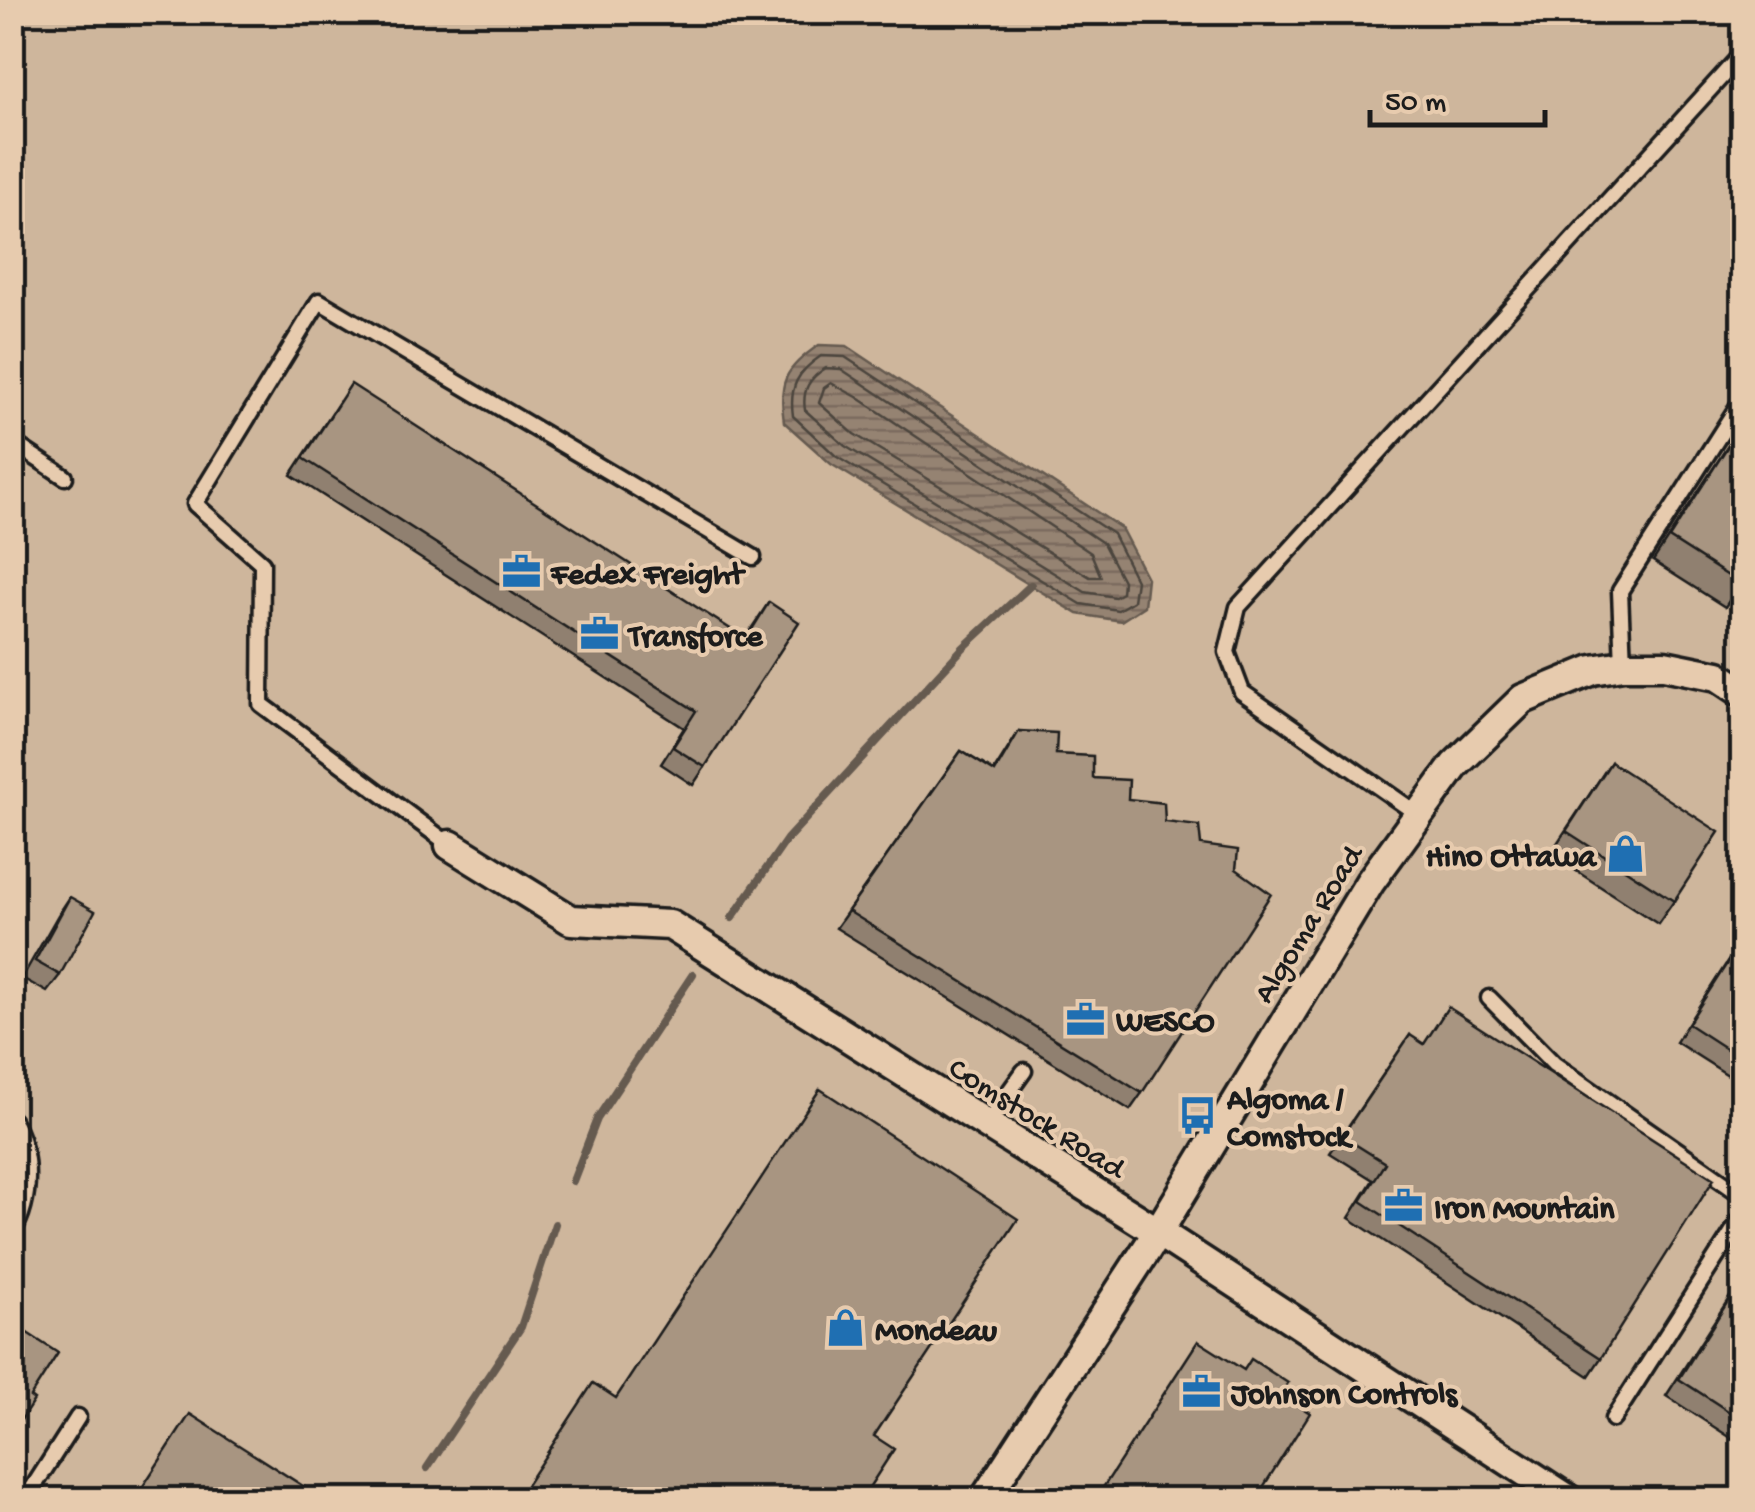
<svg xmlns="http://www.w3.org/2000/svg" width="1755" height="1512" viewBox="0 0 1755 1512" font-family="'Gochi Hand',sans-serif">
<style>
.built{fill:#ceb69c}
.water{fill:url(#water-rules);stroke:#655a50;stroke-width:2.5}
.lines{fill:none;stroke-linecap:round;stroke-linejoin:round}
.shore{stroke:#4c453e;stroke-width:2.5}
.stream{stroke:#655a50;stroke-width:8}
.service-casing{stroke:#1c1c1c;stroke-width:21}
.minor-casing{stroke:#1c1c1c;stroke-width:35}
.service{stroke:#e7cbae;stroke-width:14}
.minor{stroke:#e7cbae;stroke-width:28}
.wall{fill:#90806f;stroke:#1c1c1c;stroke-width:2.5}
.building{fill:#a89581;stroke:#1c1c1c;stroke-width:2.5}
.labels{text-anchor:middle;stroke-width:8;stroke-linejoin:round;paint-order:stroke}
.poi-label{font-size:32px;font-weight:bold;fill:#1c1c1c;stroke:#e7cbae;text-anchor:start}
.street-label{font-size:32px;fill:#1c1c1c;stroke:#e7cbae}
</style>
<defs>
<pattern id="water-rules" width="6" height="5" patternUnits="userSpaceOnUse" patternTransform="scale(2.5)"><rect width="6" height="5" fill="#958372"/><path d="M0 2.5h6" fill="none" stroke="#796a5d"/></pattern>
</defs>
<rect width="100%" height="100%" fill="#dfc4a8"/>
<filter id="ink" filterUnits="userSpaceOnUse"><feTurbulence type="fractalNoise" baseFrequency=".01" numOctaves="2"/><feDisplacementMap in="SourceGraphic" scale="20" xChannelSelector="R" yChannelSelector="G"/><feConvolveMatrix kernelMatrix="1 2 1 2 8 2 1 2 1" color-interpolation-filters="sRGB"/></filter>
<g filter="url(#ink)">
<polygon class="built" points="12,13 1742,13 1742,1499 13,1499"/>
<path class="water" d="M 819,345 L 847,346 L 1121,528 L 1147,578 L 1144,606 L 1121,621 L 1078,614 L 831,464 L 784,422 C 778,382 785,368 819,345 Z"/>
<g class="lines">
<g class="shore">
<path d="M 821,356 L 845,357 L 1113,534 L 1136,580 L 1133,601 L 1118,610 L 1081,604 L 837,457 L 793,416 C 789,387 797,372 821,356 Z"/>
<path d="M 826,368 L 841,369 L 1103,543 L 1123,581 L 1122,593 L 1115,597 L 1085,592 L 845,446 L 805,410 C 802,390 809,378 826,368 Z"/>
<polygon points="831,383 857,397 1091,553 1101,577 1090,577 854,434 819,403 824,388"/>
</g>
<g class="stream">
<polyline points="732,918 787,839 963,648 1031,585"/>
<polyline points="573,1181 597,1119 693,974"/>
<polyline points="427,1468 521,1327 555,1224"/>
</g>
<defs>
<g id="service">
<polyline points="12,442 65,477"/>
<polyline points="1623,665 1620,591 1742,400"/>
<polyline points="1419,815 1242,692 1227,652 1238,607 1742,54"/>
<polyline points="450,845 261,704 262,563 195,504 319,301 753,557"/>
<polyline points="1489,998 1554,1064 1742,1195"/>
<path d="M 12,1120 C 32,1152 32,1200 12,1233"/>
<polyline points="986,1124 1024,1071"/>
<polyline points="1613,1419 1742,1217"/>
<polyline points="25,1500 78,1417"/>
</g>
<g id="minor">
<polyline points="450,845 571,920 670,925 1158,1232 1569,1500"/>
<polyline points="984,1500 1158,1232 1370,882 1455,765 1523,699 1593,670 1623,665 1664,665 1718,676 1742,692"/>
</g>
</defs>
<use href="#service" class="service-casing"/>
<use href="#minor" class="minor-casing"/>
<use href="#service" class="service"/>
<use href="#minor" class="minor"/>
</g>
<g class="wall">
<polygon points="339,402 745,638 769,602 705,767 693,785 661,764 684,728 291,475"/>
<polygon points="1742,424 1742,581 1725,607 1653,561"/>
<polygon points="1019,731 1128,799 1142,1093 1130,1110 836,928 961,751 994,771"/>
<polygon points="1611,762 1674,901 1658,924 1550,854"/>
<polygon points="70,897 60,975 47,992 22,978 58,915"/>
<polygon points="1742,939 1742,1084 1676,1042"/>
<polygon points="1410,1035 1601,1358 1589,1376 1349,1218 1373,1180 1330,1153"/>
<polygon points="1742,1278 1742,1445 1666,1396"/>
</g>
<g class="building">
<polygon points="351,384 746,639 769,602 799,622 705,767 673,747 696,711 303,458"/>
<polygon points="1742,424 1742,581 1741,584 1669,538"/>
<polygon points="1019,731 1057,733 1056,754 1093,756 1093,778 1129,780 1128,799 1164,803 1165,822 1199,826 1201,845 1238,850 1236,869 1271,894 1142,1093 848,911 961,751 995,772"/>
<polygon points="1611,762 1719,832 1674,901 1566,831"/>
<polygon points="70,897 95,911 60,975 35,961"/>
<polygon points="1742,940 1742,1059 1688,1024"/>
<polygon points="1448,1007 1714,1179 1601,1358 1361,1201 1385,1163 1342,1136 1410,1035 1424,1044"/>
<polygon points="820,1089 1018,1219 874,1436 894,1449 861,1500 517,1499 593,1383 616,1398"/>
<polygon points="1742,1279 1742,1420 1679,1379"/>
<polygon points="12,1323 58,1353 30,1397 34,1400 12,1434"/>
<polygon points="1198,1341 1244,1370 1251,1359 1288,1383 1280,1394 1310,1413 1255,1500 1095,1500"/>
<polygon points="190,1414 317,1495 314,1500 134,1500"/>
</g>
</g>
<defs>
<symbol id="office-bare" viewBox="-9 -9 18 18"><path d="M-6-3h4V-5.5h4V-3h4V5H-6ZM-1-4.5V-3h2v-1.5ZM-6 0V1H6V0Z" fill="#1f6fb2" stroke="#e7cbae" stroke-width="2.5" paint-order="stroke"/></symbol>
<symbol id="shop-bare" viewBox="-9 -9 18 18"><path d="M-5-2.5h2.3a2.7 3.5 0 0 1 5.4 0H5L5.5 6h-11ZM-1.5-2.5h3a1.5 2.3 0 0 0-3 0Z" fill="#1f6fb2" stroke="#e7cbae" stroke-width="2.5" paint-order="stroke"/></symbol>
<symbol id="bus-bare" viewBox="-9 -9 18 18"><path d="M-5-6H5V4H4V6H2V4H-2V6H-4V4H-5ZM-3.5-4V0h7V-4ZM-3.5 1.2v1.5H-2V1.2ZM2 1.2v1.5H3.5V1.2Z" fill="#1f6fb2" stroke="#e7cbae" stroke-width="2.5" paint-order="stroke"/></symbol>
</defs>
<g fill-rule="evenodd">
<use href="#office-bare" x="494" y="544" width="55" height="55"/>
<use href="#office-bare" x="572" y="606" width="55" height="55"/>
<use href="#shop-bare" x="1598" y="826" width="55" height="55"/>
<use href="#office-bare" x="1058" y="992" width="55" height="55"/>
<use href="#bus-bare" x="1170" y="1088" width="55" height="55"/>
<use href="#office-bare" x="1376" y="1178" width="55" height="55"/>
<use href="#shop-bare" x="818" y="1300" width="55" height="55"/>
<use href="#office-bare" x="1174" y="1364" width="55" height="55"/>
</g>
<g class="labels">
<g class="poi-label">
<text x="551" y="583">Fedex Freight</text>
<text x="629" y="645">Transforce</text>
<text x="1596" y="865" text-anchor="end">Hino Ottawa</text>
<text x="1116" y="1030">WESCO</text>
<text x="1227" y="1108">Algoma /<tspan x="1227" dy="37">Comstock</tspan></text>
<text x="1434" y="1217">Iron Mountain</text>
<text x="875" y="1339">Mondeau</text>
<text x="1231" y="1403">Johnson Controls</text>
</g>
<g class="street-label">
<text transform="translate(1306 923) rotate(-58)" y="11">Algoma Road</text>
<text transform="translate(1038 1116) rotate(32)" y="11">Comstock Road</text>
</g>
</g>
<rect width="1755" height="1512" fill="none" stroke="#e7cbae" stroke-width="50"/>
<rect x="25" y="25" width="1705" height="1462" fill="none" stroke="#1c1c1c" stroke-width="4" filter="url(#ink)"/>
<path d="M1370 110v15h175v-15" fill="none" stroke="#1c1c1c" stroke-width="5"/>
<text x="1385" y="110" font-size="30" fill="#1c1c1c" stroke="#e7cbae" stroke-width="8" paint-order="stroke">50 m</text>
</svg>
